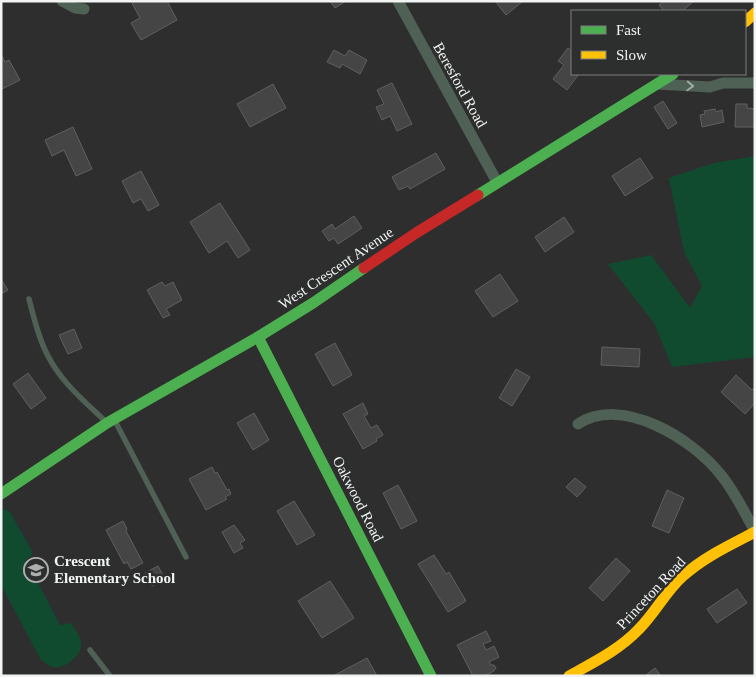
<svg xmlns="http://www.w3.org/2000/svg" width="756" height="677" viewBox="0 0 756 677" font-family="'Times New Roman',serif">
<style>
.green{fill:#104b2f}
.building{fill:#454545;stroke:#606060}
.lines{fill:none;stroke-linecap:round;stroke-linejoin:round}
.lane{stroke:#4f6055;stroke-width:5.5}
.street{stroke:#4f6055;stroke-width:11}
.fast{stroke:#4caf50;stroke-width:11}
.slow{stroke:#ffc107;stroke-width:11}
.jam{stroke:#c62828;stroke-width:11}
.oneway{stroke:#a0aaa4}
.labels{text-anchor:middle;stroke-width:5;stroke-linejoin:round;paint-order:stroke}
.street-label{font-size:15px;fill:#f2f4f3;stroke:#2d2f2e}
.poi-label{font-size:15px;font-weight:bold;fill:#f2f4f3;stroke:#2d2f2e;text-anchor:start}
</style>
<rect width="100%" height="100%" fill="#2e2e2e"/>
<g class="green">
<polygon points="755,156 755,357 672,367 654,323 608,264 651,255 690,308 702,286 684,252 669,178 714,163"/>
<path d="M 1,508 L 10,512 L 32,551 L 32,555 L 26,560 L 60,625 L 71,623 C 75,630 82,638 81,645 C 81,657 63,670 52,667 C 48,666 44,662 41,660 L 1,585 Z"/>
</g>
<g class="building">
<polygon points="131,1 167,1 177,20 141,40 131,23 140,18"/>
<polygon points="330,1 346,1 335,8"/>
<polygon points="495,1 523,1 506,15"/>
<polygon points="664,1 694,1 682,11 664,11 659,5"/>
<polygon points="568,48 572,51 572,74 579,74 567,90 553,79 564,65 558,61"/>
<polygon points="334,50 345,56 349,50 367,60 360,74 342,64 340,68 327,62"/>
<polygon points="1,54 5,62 9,60 20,80 2,89"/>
<polygon points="392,83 412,124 397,131 390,116 382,120 376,107 384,104 377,90"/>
<polygon points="273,84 286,108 250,127 237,104"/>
<polygon points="663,101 677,123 668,129 654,107"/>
<polygon points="736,104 747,104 747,108 755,109 755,127 735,127"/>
<polygon points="715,109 716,112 722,110 724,122 702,127 700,115 705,114 704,111"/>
<polygon points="73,127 92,169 76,176 64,150 52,156 45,140"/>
<polygon points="436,153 445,169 410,189 408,186 399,190 392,177"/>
<polygon points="640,158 653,178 625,196 612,176"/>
<polygon points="141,171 159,205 148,211 141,199 133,203 122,181"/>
<polygon points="220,203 250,250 238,258 227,241 209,253 190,222"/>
<polygon points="354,216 362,228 338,244 334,238 329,241 322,231 332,224 335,229"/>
<polygon points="564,217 574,232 545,252 535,237"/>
<polygon points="500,274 518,301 493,317 475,291"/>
<polygon points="1,279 8,290 1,294"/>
<polygon points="162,282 165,286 173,282 182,300 166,309 170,315 163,318 147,290"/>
<polygon points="74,329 82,348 68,354 59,335"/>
<polygon points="335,343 352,375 333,386 315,354"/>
<polygon points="602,347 640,349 639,367 601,365"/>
<polygon points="516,369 530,377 512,406 499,398"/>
<polygon points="28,373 46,398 31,409 13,384"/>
<polygon points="736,375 752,390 755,387 755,403 745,414 721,392"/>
<polygon points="363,403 368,414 364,416 371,428 377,425 383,435 376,439 377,441 363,449 343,414"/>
<polygon points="254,413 269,440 253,450 237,423"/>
<polygon points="212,467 215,473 217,472 227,490 229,489 231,494 225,497 227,499 206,510 189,479"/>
<polygon points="575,478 586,487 577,497 566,487"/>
<polygon points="398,485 417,521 401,529 383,493"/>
<polygon points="667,490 684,498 669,533 652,526"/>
<polygon points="294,501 315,535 297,545 277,511"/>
<polygon points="123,521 127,529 126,531 143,563 131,569 127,562 124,564 106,530"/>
<polygon points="234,525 245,540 240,543 243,548 234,553 222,532"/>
<polygon points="434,555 446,574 449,572 466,601 448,612 418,564"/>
<polygon points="616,558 630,571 603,601 589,588"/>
<polygon points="158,566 165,579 152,586 145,573"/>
<polygon points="330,581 354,618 322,638 298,601"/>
<polygon points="737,589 747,603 717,623 707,609"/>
<polygon points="486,631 491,641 483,644 486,650 494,646 499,657 489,662 491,665 494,665 496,668 494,671 484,676 473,676 457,645"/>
<polygon points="367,658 377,676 333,676"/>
<polygon points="655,668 661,676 645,676"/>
</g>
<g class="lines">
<g class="lane">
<path d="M 29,299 C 34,318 38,337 47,354 C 60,381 84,401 105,421"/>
<polyline points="115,421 186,557"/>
<polyline points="90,650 110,676"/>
</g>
<g class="street">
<polyline points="62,1 75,8 84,9"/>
<polyline points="398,1 497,182"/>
<polyline points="657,84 710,87 723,83 755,83"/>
<path d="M 578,424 C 622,395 693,439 721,475 C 735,492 744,512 755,531"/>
</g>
<g class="fast">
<polyline points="478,195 673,74"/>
<polyline points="258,337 431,676"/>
<polyline points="1,494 107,423 258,337 313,303 364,268"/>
</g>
<g class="slow">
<polyline points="745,22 755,13"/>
<path d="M 569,676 C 594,662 619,650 639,629 C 655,613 666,591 683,576 C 704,557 730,545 755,532"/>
</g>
<polyline class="jam" points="364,268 416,233 478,195"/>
</g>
<defs><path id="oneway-chevron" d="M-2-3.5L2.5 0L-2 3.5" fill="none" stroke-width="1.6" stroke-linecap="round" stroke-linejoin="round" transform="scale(1.25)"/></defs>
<use class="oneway" href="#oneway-chevron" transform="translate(690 86) rotate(2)"/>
<defs>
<symbol id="school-ring" viewBox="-11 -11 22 22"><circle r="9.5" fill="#2d2f2e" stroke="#adafae" stroke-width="1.5"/><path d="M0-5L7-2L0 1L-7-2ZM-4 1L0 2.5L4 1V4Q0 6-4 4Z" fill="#adafae"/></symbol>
</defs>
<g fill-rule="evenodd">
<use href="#school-ring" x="22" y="556" width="28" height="28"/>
</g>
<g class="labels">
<g class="street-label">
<text transform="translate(460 85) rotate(61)" y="5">Beresford Road</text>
<text transform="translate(336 268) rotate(-34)" y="5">West Crescent Avenue</text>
<text transform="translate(358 499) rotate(63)" y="5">Oakwood Road</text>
<text transform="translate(651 593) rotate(-47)" y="5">Princeton Road</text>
</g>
<g class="poi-label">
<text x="54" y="566">Crescent<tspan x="54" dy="17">Elementary School</tspan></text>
</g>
</g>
<rect width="756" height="677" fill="none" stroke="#f2f4f3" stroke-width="5"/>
<rect x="571" y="10" width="175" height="65" fill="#2d2f2e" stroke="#7c7e7d"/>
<rect x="581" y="26" width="25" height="8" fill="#4caf50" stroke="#7c7e7d"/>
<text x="616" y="35" font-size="15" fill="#f2f4f3">Fast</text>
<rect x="581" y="51" width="25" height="8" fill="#ffc107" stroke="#7c7e7d"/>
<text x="616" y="60" font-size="15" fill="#f2f4f3">Slow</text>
</svg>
